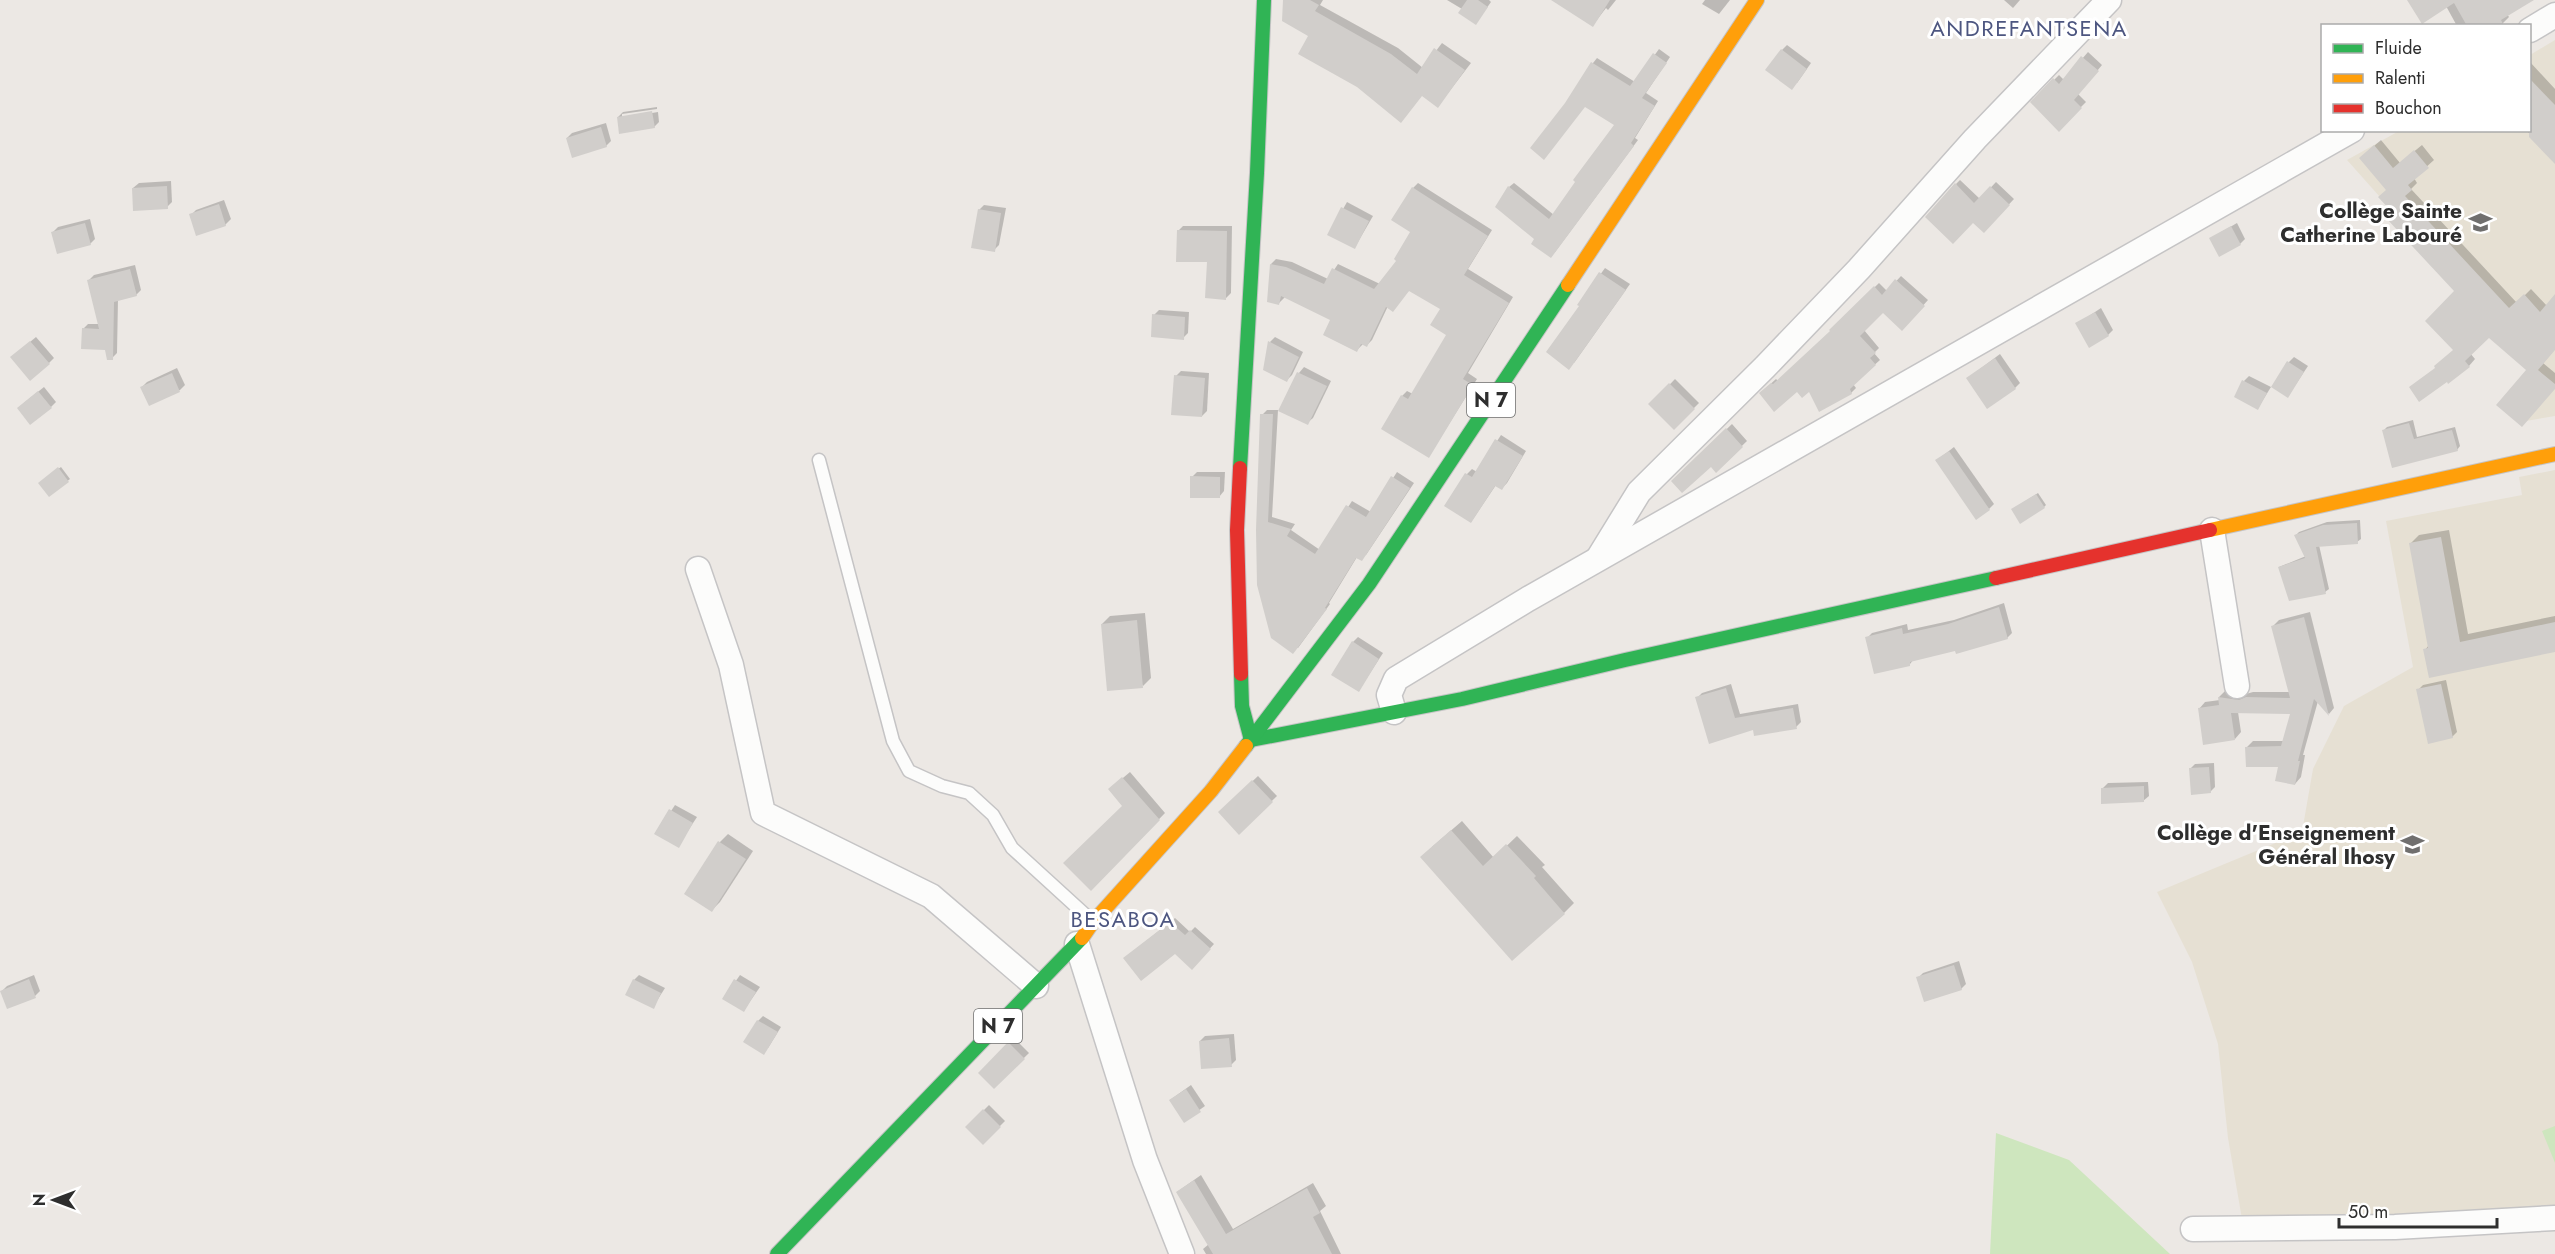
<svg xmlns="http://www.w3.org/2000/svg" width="2555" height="1254" viewBox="0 0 2555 1254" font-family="Jost,sans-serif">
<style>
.education{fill:#e6e0d3}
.green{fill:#cee6be}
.shadow{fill:#0003}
.building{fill:#d1cecb}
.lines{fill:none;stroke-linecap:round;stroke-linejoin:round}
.lane-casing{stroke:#c5c4c5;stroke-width:15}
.street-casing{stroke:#c5c4c5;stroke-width:27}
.fast-casing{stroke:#c5c4c5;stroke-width:16}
.slow-casing{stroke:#c5c4c5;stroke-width:16}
.jam-casing{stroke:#c5c4c5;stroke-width:16}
.lane{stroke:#fcfcfb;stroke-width:12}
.street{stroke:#fcfcfb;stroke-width:24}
.fast{stroke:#30b455;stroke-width:14}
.slow{stroke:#ff9f0a;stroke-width:14}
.jam{stroke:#e5322d;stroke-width:14}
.labels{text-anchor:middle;stroke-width:6;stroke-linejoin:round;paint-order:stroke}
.shield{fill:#fff;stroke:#6d6d6d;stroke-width:1.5}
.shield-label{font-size:20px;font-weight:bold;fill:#2e2e2e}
.poi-label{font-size:21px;font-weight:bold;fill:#2e2e2e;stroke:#fff;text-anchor:end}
.neighbourhood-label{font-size:22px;letter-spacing:1.5px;fill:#4d5680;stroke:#fff}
</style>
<rect width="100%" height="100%" fill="#ece8e4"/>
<g class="education">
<polygon points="2555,40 2555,416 2526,421 2535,371 2347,160 2399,131 2530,130 2530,55"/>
<polygon points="2555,470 2555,1205 2407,1218 2242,1219 2228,1138 2218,1044 2192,962 2157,892 2302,832 2313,769 2344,706 2413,667 2386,521 2522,495 2519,477"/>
</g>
<g class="green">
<polygon points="2555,1126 2555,1163 2542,1131"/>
<polygon points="1996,1133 2069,1160 2170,1254 1990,1254"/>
</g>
<g class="shadow">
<polygon points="1284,0 1323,0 1320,5 1398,48 1423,68 1442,43 1471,63 1438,106 1423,95 1310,36"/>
<polygon points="1447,0 1489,0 1491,2 1476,23 1462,9"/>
<polygon points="1554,0 1616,0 1608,10 1606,8 1593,25"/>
<polygon points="1705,0 1730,0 1719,14 1702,4"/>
<polygon points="2004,0 2020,0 2013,8"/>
<polygon points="2409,0 2530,0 2507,14 2509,17 2500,26 2457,26 2446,6"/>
<polygon points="1787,45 1811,63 1797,83 1782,50"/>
<polygon points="1659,49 1670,57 1646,93 1658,101 1635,138 1638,140 1555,252 1536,239 1509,187 1514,183 1554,215 1616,124 1586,105 1566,104 1593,63 1597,58 1635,82"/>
<polygon points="2088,52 2102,65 2078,94 2086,102 2059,129 2032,102 2059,75 2064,80"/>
<polygon points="2530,62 2555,89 2555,161 2526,130 2530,130"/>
<polygon points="657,107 657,109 622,114 622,118 658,112 659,122 654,127 618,117 623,112"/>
<polygon points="606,123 611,141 606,146 567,138 572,133"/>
<polygon points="2381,140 2400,163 2422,145 2434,160 2414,178 2417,183 2411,189 2517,303 2531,289 2547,306 2555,296 2555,349 2543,363 2555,373 2555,388 2528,369 2489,336 2470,353 2475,359 2469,366 2437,367 2455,350 2456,291 2394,212 2388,190 2367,152"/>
<polygon points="1960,180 1980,199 1996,182 2014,199 1984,231 1973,221 1956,184"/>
<polygon points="171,181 172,202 167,207 133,188 139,183"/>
<polygon points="1418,183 1492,230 1468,269 1513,297 1468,373 1477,379 1429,456 1402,396 1407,391 1413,394 1448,334 1442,309 1410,290 1388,306 1372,340 1367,345 1363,344 1357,350 1332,319 1285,297 1279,303 1271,264 1276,259 1292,262 1328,279 1338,264 1380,284 1398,260 1412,232 1413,188"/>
<polygon points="224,200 231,219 225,225 191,215 196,210"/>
<polygon points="1347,202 1373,216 1355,247 1329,234"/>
<polygon points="984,205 1006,208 999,245 994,250 979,210"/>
<polygon points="90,219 95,239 90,244 53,232 58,227"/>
<polygon points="2237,223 2245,239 2240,244 2211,238"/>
<polygon points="1183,226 1232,226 1231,293 1226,298 1208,260 1178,231"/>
<polygon points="135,265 141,290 136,295 118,299 117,353 112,358 106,348 83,329 88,324 100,324 89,280 94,275"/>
<polygon points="1605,268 1630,284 1574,363 1581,306 1579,304"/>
<polygon points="1901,276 1928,300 1902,329 1883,311 1864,330 1879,348 1874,353 1880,360 1853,384 1856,388 1851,393 1809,389 1765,389 1776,379 1778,381 1832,331 1831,330 1879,283 1887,291"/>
<polygon points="2101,308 2113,330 2108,335 2077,324"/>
<polygon points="1159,310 1189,312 1188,333 1183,338 1154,315"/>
<polygon points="36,337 54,358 49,363 18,352"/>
<polygon points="1275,337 1303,352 1292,375 1287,380 1270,342"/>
<polygon points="2000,354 2020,383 2015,388 1968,378"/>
<polygon points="2294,357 2308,366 2288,396 2289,362"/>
<polygon points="1304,367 1331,381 1313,418 1307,423 1280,410 1299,373"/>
<polygon points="177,368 185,385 180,390 150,404 142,387 147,382"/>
<polygon points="1181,371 1209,373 1207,411 1202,416 1176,376"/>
<polygon points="2249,376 2271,387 2258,408 2244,381"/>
<polygon points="1675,379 1699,403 1674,428 1651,404"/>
<polygon points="44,387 56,402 51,407 24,403"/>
<polygon points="1267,410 1278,410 1272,517 1295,524 1291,530 1320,550 1352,501 1371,512 1397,472 1414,483 1366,555 1357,557 1329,603 1330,604 1298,648 1272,637 1262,415"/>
<polygon points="2413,420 2417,437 2455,427 2460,446 2457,450 2393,466 2384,430 2387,427"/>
<polygon points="1732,424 1747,441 1716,471 1711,465 1673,481"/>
<polygon points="1501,435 1526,451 1507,483 1502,488 1496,485 1471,522 1446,506 1467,474 1472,469 1477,472"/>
<polygon points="1954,447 1994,504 1989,509 1936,461"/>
<polygon points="61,467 70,479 49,495 42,481"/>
<polygon points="1197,472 1225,472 1224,491 1219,497 1192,477"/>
<polygon points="2038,493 2046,505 2044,507 2015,508"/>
<polygon points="2360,520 2361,539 2357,542 2319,545 2329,589 2325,592 2279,567 2306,556 2296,535 2299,532 2327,522"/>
<polygon points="2449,530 2468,634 2555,616 2555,650 2425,650 2429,645 2411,543 2419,535"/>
<polygon points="2004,603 2012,633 2007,638 1914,659 1910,664 1867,638 1872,633 1907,624 1908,630 1954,620"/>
<polygon points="2310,612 2334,708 2329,714 2318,701 2303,755 2305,755 2301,777 2295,784 2280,765 2247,747 2253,741 2284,741 2291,713 2238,712 2241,732 2235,739 2199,709 2205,702 2220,700 2219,697 2225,691 2246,694 2253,692 2290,692 2273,626 2279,620"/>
<polygon points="1145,613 1151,678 1143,686 1102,624 1110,616"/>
<polygon points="1358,637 1383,653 1359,690 1353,642"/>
<polygon points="2446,680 2457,732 2452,737 2418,690 2423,685"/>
<polygon points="1731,684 1740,714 1798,704 1801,722 1796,727 1754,729 1697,698 1702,693"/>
<polygon points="2214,763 2215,787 2210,792 2190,769 2195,764"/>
<polygon points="1130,772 1165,813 1091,889 1124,806 1117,783"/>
<polygon points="1258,776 1277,796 1239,833 1220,812"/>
<polygon points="2148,782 2149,796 2143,801 2103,788 2108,783"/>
<polygon points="675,805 697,817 678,846 656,834"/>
<polygon points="1462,821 1494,858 1517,836 1545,865 1542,867 1574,903 1564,913 1432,847"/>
<polygon points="728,834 753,851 720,902 712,910 720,842"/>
<polygon points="1175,918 1190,932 1195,927 1214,944 1192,968 1175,952 1130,954"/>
<polygon points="1959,961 1966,984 1961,989 1918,978 1923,973"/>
<polygon points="34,975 40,991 35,996 2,991 7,986"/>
<polygon points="639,975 665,988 653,1007 634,980"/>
<polygon points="740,975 760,987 744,1010 724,998"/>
<polygon points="763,1016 781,1027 768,1048 758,1021"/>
<polygon points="1234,1034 1236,1060 1231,1065 1200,1041 1205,1036"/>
<polygon points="1014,1038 1029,1053 994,1087 980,1073"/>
<polygon points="1191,1085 1205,1106 1184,1121 1170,1100"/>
<polygon points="989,1105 1005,1121 983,1143 967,1127"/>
<polygon points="1201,1175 1233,1229 1313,1183 1326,1206 1320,1211 1341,1254 1206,1254 1203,1249 1209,1244 1177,1192"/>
</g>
<g class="building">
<polygon points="1283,0 1310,0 1319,5 1315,11 1391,54 1417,74 1434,48 1465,70 1438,108 1422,96 1401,123 1357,87 1298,54 1308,36 1282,21"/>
<polygon points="1467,0 1478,0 1488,7 1476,25 1458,13"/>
<polygon points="1551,0 1610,0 1593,27"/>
<polygon points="2407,0 2534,0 2501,20 2504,26 2467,26 2454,3 2422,24"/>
<polygon points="1781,49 1807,69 1792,90 1765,70"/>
<polygon points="1653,53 1667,63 1642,98 1655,106 1631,143 1634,146 1551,258 1531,244 1534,239 1495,207 1508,186 1549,219 1575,182 1573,180 1614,125 1585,107 1544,160 1530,148 1565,103 1591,62 1630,86"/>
<polygon points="2081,56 2099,71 2074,100 2082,108 2059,132 2030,102 2053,78 2059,84"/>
<polygon points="2529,78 2555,105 2555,164 2529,137"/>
<polygon points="652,111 655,128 619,134 617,117"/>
<polygon points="601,127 607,147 572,158 566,138"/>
<polygon points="2374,145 2393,168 2414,150 2429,168 2408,185 2412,190 2405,196 2509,308 2524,294 2540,312 2555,294 2555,350 2538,370 2555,384 2555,389 2522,427 2496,405 2526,370 2489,338 2465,361 2470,367 2448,384 2447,382 2419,402 2409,387 2435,368 2434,366 2453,350 2425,321 2454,291 2386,218 2392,212 2378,197 2386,190 2359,158"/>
<polygon points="1955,183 1974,203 1990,186 2010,205 1984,233 1973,223 1953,244 1925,217"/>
<polygon points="167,186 168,209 133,211 132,188"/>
<polygon points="1412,187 1488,236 1464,275 1509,303 1463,379 1473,385 1429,458 1381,429 1401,395 1408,399 1446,335 1430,325 1440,309 1409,291 1393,312 1386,307 1367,347 1361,344 1357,352 1323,335 1330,320 1281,296 1279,305 1267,302 1270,264 1286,267 1324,284 1332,268 1374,289 1396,261 1394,259 1410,232 1391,220"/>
<polygon points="219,204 226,226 196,236 189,214"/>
<polygon points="1341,207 1369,221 1355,249 1327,235"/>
<polygon points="978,209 1001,213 995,252 971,248"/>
<polygon points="85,223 91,245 57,254 51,232"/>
<polygon points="2231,226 2241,245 2219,257 2209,238"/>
<polygon points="1177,230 1227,231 1226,300 1205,298 1207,262 1176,262"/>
<polygon points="130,269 137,296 114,302 113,360 107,360 105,350 81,349 82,328 99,329 87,280"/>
<polygon points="1599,272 1626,290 1569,370 1546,352 1579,306 1577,305"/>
<polygon points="1895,279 1925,306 1902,331 1883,313 1860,336 1876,353 1870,358 1876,365 1850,389 1852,394 1819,412 1809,392 1802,398 1797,392 1774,412 1759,393 1771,383 1773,384 1830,331 1829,330 1874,286 1882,295"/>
<polygon points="2095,312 2109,336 2089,348 2075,323"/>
<polygon points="1152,314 1185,317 1184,340 1151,337"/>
<polygon points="30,341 50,364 30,381 10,357"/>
<polygon points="1268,341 1299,357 1287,382 1263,370"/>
<polygon points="1995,358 2016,389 1987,409 1966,378"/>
<polygon points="2287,361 2304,372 2288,398 2271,387"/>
<polygon points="1297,372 1327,386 1308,425 1278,411"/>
<polygon points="172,373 180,392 149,406 140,387"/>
<polygon points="1174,375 1205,378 1202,417 1171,415"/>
<polygon points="2242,380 2267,393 2258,410 2234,397"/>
<polygon points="1669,383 1695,409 1674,430 1648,404"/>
<polygon points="38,391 52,408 30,425 17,408"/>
<polygon points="1260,414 1273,414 1268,522 1291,529 1287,536 1315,554 1346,505 1366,517 1391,476 1410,488 1362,561 1356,558 1325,608 1327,609 1293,654 1271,638 1257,585 1256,530"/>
<polygon points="2409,423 2414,439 2452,430 2458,451 2392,468 2382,430"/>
<polygon points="1726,428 1743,447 1716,473 1711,467 1682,493 1671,481"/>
<polygon points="1495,439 1523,456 1502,490 1495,486 1471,523 1444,506 1465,473 1472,477"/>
<polygon points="1949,451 1990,510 1976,520 1935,460"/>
<polygon points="58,467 69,482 49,497 38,483"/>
<polygon points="1190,476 1220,477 1220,498 1190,498"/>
<polygon points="2036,494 2045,508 2020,524 2011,509"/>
<polygon points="2357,523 2358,544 2316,547 2326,594 2289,601 2278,567 2305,558 2294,535 2323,525"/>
<polygon points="2441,537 2460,642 2555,622 2555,652 2429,678 2423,649 2428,648 2409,543"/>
<polygon points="1999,607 2008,639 1956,654 1955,651 1910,662 1910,666 1874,674 1865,637 1902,628 1903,634 1948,624"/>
<polygon points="2304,617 2329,716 2314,699 2298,761 2300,761 2295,785 2275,781 2278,767 2246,767 2245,747 2281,746 2290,714 2231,713 2235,740 2203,745 2198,708 2219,705 2218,697 2239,700 2246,697 2290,698 2271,626"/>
<polygon points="1137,620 1143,688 1107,691 1101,624"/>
<polygon points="1352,641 1379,659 1359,692 1331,675"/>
<polygon points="2441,684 2453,738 2428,744 2416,689"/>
<polygon points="1726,688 1735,718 1793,708 1797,729 1754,736 1753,730 1709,744 1695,697"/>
<polygon points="2209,767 2211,793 2191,795 2189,768"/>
<polygon points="1122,777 1160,820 1091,891 1063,863 1122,806 1108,789"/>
<polygon points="1252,780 1273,802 1239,835 1218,812"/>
<polygon points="2144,786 2144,802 2101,804 2101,788"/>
<polygon points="669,809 693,823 679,848 654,834"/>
<polygon points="1451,830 1483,866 1506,844 1536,876 1534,878 1565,914 1512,961 1420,857"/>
<polygon points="718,841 746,859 712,912 684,894"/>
<polygon points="1170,922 1185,935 1190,930 1211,949 1192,970 1175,954 1141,981 1123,958"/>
<polygon points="1954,965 1962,990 1924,1002 1916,977"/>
<polygon points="29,979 36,998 7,1009 0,991"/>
<polygon points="633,979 661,993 654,1009 625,995"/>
<polygon points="734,979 756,992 744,1012 722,999"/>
<polygon points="757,1020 778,1032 764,1055 743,1042"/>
<polygon points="1229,1038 1232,1067 1201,1069 1199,1041"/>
<polygon points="1008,1042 1025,1059 994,1089 978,1073"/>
<polygon points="1186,1089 1201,1112 1184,1123 1169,1100"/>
<polygon points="983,1109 1001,1127 983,1145 965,1127"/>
<polygon points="1194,1180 1226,1234 1307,1188 1320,1213 1313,1217 1332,1254 1213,1254 1176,1192"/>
</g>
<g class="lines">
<defs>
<polyline id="lane" points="819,460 893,741 909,771 942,786 969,793 993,815 1012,848 1092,921"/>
<g id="street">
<polyline points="2530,30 2555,15"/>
<polyline points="2212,530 2237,686"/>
<polyline points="1599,557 1639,492 1765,367 1859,269 1975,139 2109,0"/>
<polyline points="698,569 731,665 763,813 931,896 1036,986"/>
<polyline points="1394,712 1389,695 1396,679 1528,599 2352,130"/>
<polyline points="1077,944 1145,1160 1182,1254"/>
<polyline points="2193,1229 2395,1227 2555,1218"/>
</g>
<g id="fast">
<polyline points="1240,468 1257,173 1264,0"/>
<polyline points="1241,674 1242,706 1251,740 1462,699 1625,660 1996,578"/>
<polyline points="1246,746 1369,584 1568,285"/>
<polyline points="777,1254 1082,938"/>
</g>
<g id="slow">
<polyline points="1568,285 1757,0"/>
<polyline points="2210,530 2555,454"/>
<polyline points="1082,938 1093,922 1211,791 1246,746"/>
</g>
<g id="jam">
<polyline points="1240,468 1237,530 1241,674"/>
<polyline points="1996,578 2210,530"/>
</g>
</defs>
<use href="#lane" class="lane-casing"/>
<use href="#street" class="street-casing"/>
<use href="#fast" class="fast-casing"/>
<use href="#slow" class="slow-casing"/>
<use href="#jam" class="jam-casing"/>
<use href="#lane" class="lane"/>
<use href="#street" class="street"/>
<use href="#fast" class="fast"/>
<use href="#slow" class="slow"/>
<use href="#jam" class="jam"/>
</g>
<defs>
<symbol id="school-bare" viewBox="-9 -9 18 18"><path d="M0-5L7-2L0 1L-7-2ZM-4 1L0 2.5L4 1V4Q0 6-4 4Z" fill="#706f6e" stroke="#fff" stroke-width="2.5" paint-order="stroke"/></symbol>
</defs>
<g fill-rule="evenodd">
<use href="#school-bare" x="2464" y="206" width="33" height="33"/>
<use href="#school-bare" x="2396" y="828" width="33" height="33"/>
</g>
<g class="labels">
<g class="shield">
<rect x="1467" y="383" width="48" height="34" rx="4.5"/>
<rect x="974" y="1009" width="48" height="34" rx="4.5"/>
</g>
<g class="shield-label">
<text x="1491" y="407">N 7</text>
<text x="998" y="1033">N 7</text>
</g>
<g class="poi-label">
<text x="2462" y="218">Collège Sainte<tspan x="2462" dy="24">Catherine Labouré</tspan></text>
<text x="2395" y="840">Collège d'Enseignement<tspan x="2395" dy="24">Général Ihosy</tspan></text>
</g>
<g class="neighbourhood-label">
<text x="2029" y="36">ANDREFANTSENA</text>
<text x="1123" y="927">BESABOA</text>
</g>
</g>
<rect x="2321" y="24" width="210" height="108" fill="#ffffff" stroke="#ababab" stroke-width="1.5"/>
<rect x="2333" y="44" width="30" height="9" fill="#30b455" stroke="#ababab" stroke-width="1.5"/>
<text x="2375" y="54" font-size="18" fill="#2e2e2e">Fluide</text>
<rect x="2333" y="74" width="30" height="9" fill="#ff9f0a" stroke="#ababab" stroke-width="1.5"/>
<text x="2375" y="84" font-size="18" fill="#2e2e2e">Ralenti</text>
<rect x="2333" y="104" width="30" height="9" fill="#e5322d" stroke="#ababab" stroke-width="1.5"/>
<text x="2375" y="114" font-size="18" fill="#2e2e2e">Bouchon</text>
<g transform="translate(54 1200) rotate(270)" stroke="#ffffff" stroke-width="4.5" paint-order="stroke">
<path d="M0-4.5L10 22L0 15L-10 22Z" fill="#2e2e2e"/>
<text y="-9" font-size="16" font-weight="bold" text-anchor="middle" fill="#2e2e2e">N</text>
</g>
<path d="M2339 1218v9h158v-9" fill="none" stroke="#2e2e2e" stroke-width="3"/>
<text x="2348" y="1218" font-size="18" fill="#2e2e2e" stroke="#ffffff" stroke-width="4.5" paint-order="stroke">50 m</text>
</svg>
